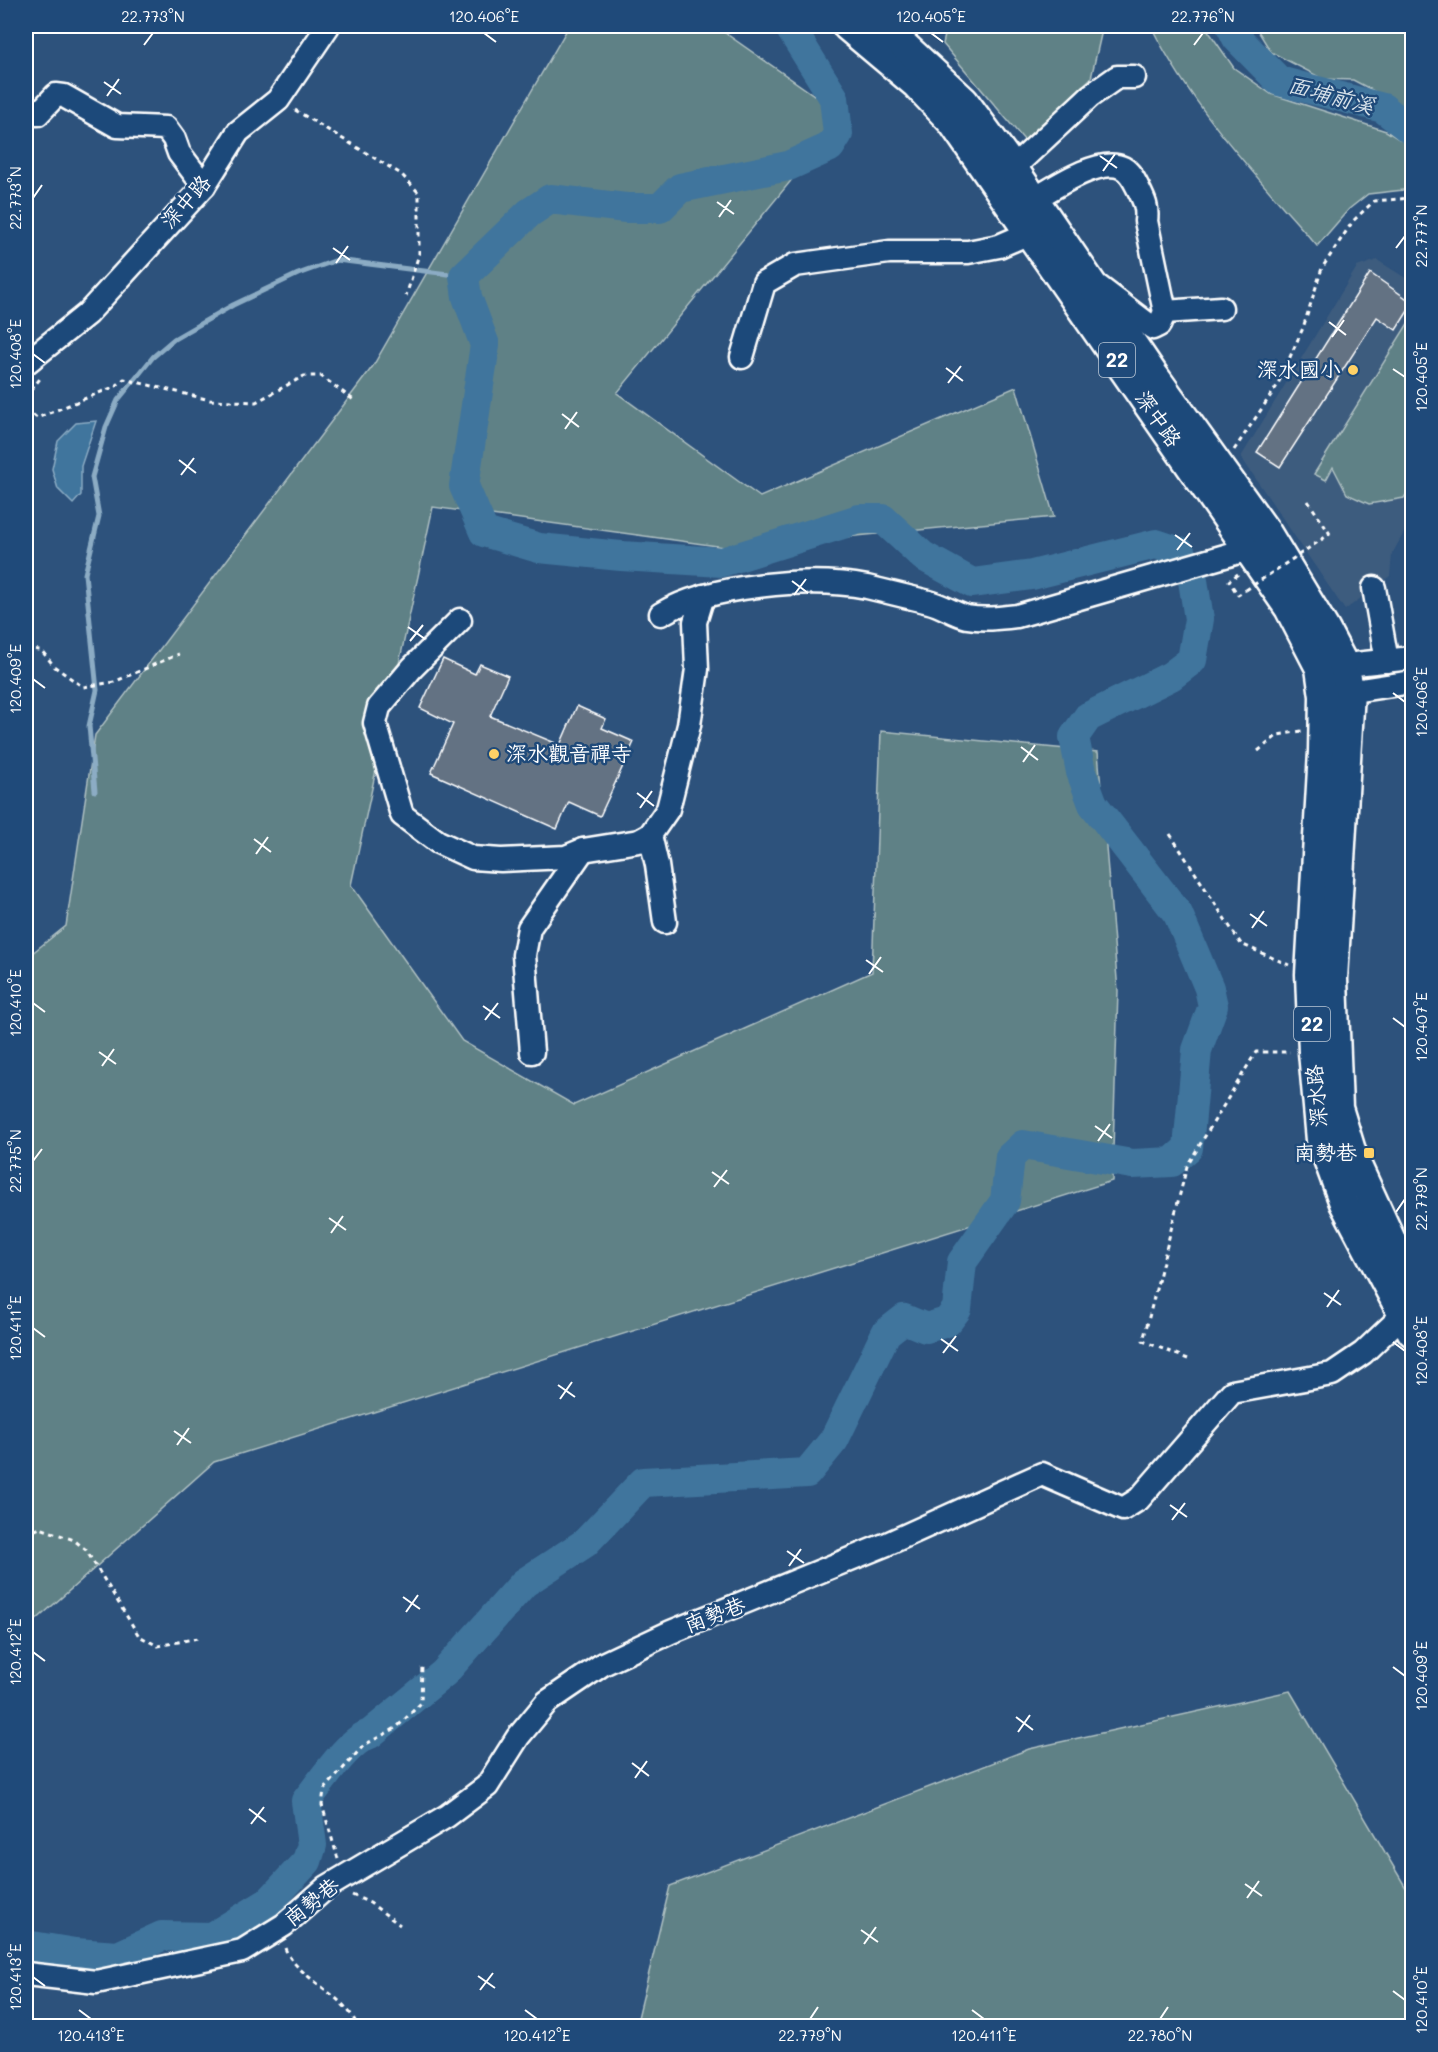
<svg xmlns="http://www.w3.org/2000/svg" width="1438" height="2052" viewBox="0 0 1438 2052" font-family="Mali,'LXGW WenKai TC',sans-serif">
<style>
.built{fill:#3e5c7e}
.green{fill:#5f8186;stroke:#afc0c2;stroke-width:1.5}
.water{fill:#40759d;stroke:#8cacc4;stroke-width:1.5}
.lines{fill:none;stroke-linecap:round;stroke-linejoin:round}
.stream{stroke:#8cacc4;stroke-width:5}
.river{stroke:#40759d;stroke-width:30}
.building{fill:#647283;stroke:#fff;stroke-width:1.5}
.minor-casing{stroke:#fff;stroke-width:27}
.major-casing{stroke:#fff;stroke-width:33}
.path{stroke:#fff;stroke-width:3;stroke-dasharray:4.5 4.5;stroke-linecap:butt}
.minor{stroke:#1f4a7a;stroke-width:22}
.major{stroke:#1f4a7a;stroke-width:28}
.path-bridge{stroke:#fff;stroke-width:3;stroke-dasharray:4.5 4.5;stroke-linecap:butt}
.ticks{fill:none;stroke:#fff;stroke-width:2}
.poi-dot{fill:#ffd166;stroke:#1f4a7a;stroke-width:2}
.labels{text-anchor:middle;stroke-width:5;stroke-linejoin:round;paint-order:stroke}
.shield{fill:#1f4a7a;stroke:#bcc9d7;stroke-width:1.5}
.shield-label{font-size:20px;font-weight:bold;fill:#fff}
.street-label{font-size:21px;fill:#fff;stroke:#1f4a7a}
.poi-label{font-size:21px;fill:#fff;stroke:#1f4a7a;text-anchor:end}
.water-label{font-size:22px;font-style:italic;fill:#d9e3eb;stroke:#1f4a7a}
.neatline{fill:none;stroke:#fff;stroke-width:2}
.ticks-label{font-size:15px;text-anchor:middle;fill:#fff}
</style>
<rect width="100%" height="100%" fill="#2d527c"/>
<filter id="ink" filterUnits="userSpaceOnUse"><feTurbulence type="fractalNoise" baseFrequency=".0167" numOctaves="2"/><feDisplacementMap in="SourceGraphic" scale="12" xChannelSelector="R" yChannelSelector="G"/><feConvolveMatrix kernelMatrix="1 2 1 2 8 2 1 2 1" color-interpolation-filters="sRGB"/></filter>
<g filter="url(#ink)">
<polygon class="built" points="1377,260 1412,282 1412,518 1392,554 1390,576 1345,610 1241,457 1357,267"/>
<g class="green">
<polygon points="569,26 715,26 844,116 617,393 760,497 1016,387 1054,517 732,548 433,507 351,885 462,1041 574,1105 872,972 881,731 1098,752 1118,991 1112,1181 214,1462 26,1629 26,958 66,926 95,735 373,366"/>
<polygon points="947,26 1103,26 1091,78 1025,141 943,44"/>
<path d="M 1148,26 L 1205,26 L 1234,68 L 1271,94 L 1386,131 L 1412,147 L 1412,189 L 1368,194 L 1349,209 L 1317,246 C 1257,177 1192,108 1151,26 Z"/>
<polygon points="1255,26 1412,26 1412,111 1353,80 1323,79 1271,52"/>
<polygon points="1412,317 1412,485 1404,498 1369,504 1347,494 1333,467 1326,480 1314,474"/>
<polygon points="1290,1691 1412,1898 1412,2026 636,2026 670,1886 1029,1749"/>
</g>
<polygon class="water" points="96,421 81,466 81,495 73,504 58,489 52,469 58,441 76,423"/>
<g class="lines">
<polyline class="stream" points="95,791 89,726 97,690 85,574 99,516 92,477 106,427 118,400 153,357 174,339 233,305 298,274 337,260 464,276"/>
<g class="river">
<polyline points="1231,26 1237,38 1279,81 1383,108 1412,131"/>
<path d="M 26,1945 L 75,1953 L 118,1956 L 162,1936 L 212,1937 L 269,1902 L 307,1861 L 312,1845 L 306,1801 C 321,1783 348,1740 370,1734 L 444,1673 L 524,1583 L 585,1543 L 643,1482 L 807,1473 L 834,1440 L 886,1333 L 904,1319 L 926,1328 L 947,1322 L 957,1309 L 962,1262 L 1005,1201 L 1010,1157 L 1023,1145 L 1132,1164 L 1172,1162 L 1188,1148 L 1197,1050 L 1213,1006 L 1209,988 L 1178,914 L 1093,804 L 1081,772 L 1074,737 L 1088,717 L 1171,676 L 1192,660 L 1199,619 L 1192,574 L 1180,552 L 1156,544 L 1032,575 L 972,583 L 923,556 L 883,519 L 859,519 L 722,562 L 621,556 L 539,548 L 484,532 L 464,486 L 485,345 L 467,297 L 464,276 L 529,213 L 550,199 L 626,208 L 660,208 L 680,188 L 788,166 L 830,147 L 838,134 L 834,98 L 789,26"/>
</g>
</g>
<g class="building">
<polygon points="1370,273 1413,303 1396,330 1377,317 1280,467 1257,452"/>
<polygon points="443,659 475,674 480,664 508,676 490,716 560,745 577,706 606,719 602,728 634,742 600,816 569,802 557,829 431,773 453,724 420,708"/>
</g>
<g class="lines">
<defs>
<g id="minor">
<polyline points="26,113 38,114 56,95 64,96 117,126 166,128 174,139 179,153 204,186"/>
<polyline points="1013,168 1090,96 1117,77 1134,77"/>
<path d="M 1033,200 C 1053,188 1100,156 1123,168 C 1130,172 1134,180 1137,186 C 1144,200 1148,207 1146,221 L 1165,312 L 1159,325 L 1153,328 L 1099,287"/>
<polyline points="1165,312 1221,308"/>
<polyline points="742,357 764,283 795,265 889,252 968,252 999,246 1029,233 1043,223"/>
<polyline points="26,363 87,314 204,186 238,132 278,100 328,26"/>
<polyline points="1374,588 1387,661"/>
<path d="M 661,614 C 709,585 811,576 867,587 C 887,592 908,597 929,602 C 942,605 954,614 967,617 C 984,620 1000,618 1017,616 L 1249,549 L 1259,540"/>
<polyline points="460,620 412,668 379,707 375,723 402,815 438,842 473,858 501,860 566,857 583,850 639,841 650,835 668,809 689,725 697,669 695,622 703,596"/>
<polyline points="1327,667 1412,658"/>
<polyline points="1334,694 1412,682"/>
<polyline points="650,835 657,865 665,922"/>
<polyline points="532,1052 524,955 529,928 583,850"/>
<polyline points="26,1974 96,1982 242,1951 284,1925 327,1887 447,1816 487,1786 518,1737 547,1702 603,1664 671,1632 887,1544 1042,1474 1123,1509 1139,1499 1232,1392 1332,1374 1363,1353 1404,1314 1412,1310"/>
</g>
<g id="major">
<polyline points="847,26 916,84 953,123 1289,608 1320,668 1324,696 1323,752 1310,974 1313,1052 1321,1140 1344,1203 1412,1332"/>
<polyline points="883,26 964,101 1013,168 1155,377 1267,533 1325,629 1344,665 1350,692 1333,979 1338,1108 1353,1157 1412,1286"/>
</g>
</defs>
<use href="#minor" class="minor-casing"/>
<use href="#major" class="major-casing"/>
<g class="path">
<polyline points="295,110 401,174 419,193 419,254 406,296"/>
<polyline points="26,407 32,389 42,376"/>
<polyline points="26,409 37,418 116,386 124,379 210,400 256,402 304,376 321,376 355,401"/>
<polyline points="1234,450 1277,386 1303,328 1322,268 1353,221 1374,201 1412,198"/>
<polyline points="1308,501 1330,534"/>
<polyline points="1238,574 1229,581 1238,595 1246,590"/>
<polyline points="26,649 41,650 55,667 83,687 114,682 179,654"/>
<polyline points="1258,751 1278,735 1302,731"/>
<polyline points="1170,834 1241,944 1289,965"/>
<polyline points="1188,1359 1143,1341 1187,1166 1256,1052 1290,1052"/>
<polyline points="26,1534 40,1528 74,1540 86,1550 139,1636 158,1646 198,1638"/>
<polyline points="338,1859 322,1805 324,1790 364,1745 396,1728 421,1703 422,1665"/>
<polyline points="352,1895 370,1903 400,1925"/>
<path d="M 285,1948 C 296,1978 347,1995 357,2026"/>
</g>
<use href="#minor" class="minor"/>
<use href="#major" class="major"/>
<polyline class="path-bridge" points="1246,590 1330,534"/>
</g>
</g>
<path class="ticks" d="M 484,33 L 496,42M 931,33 L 943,42M 144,45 L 153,33M 1194,45 L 1203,33M 104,82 L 121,94M 107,96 L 119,79M 1100,156 L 1117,168M 1103,171 L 1115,154M 33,198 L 42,185M 717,202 L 734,214M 719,217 L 731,200M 333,248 L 350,260M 1396,248 L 1405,236M 336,263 L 348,246M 1329,322 L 1346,335M 1332,337 L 1344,320M 33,354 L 45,363M 946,368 L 963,381M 1393,369 L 1405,377M 948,383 L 961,366M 562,414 L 579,427M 565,429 L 577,412M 179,460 L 196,473M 181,475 L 194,458M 1175,535 L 1192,547M 1177,550 L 1190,533M 792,581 L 808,593M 794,595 L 806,579M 408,627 L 425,639M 410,641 L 423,625M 33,679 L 45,688M 1393,693 L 1405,702M 1021,747 L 1038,760M 1023,762 L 1035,745M 637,793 L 654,806M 640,808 L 652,791M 254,839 L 271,852M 256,854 L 268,837M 1250,914 L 1267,926M 1252,928 L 1264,911M 866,960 L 883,972M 869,974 L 881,957M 33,1003 L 45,1012M 483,1006 L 500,1018M 1393,1018 L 1405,1027M 485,1020 L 498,1003M 99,1052 L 116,1064M 102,1066 L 114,1049M 1095,1126 L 1112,1138M 1098,1141 L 1110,1124M 33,1161 L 42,1149M 712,1172 L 729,1184M 714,1187 L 727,1170M 1396,1212 L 1405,1199M 329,1218 L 346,1230M 331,1233 L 343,1216M 1324,1293 L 1341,1305M 1327,1307 L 1339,1290M 33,1328 L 45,1337M 941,1339 L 958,1351M 1393,1342 L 1405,1351M 943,1353 L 956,1336M 558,1385 L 575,1397M 560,1399 L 572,1382M 174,1431 L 191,1443M 177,1445 L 189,1428M 1170,1505 L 1187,1517M 1172,1520 L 1185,1503M 787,1551 L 804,1563M 789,1566 L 801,1549M 403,1597 L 420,1609M 406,1612 L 418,1595M 33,1652 L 45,1661M 1393,1667 L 1405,1676M 1016,1717 L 1033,1730M 1018,1732 L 1030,1715M 632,1763 L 649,1776M 635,1778 L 647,1761M 249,1809 L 266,1822M 251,1824 L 264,1807M 1245,1884 L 1262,1896M 1247,1898 L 1259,1881M 861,1930 L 878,1942M 864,1944 L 876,1927M 478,1976 L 495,1988M 33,1977 L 45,1986M 480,1990 L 493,1973M 1393,1991 L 1405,2000M 79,2010 L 91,2019M 525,2010 L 537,2019M 972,2010 L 984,2019M 810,2019 L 818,2007M 1160,2019 L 1168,2007"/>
<g class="poi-dot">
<circle cx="1353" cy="370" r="6"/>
<circle cx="494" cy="754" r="6"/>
<rect x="1363" y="1147" width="12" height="12" rx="3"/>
</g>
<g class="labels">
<g class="shield">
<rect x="1099" y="343" width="36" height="34" rx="4.5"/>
<rect x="1294" y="1007" width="36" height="34" rx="4.5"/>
</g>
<g class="shield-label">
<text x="1117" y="367">22</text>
<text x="1312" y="1031">22</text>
</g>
<g class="street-label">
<text transform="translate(186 202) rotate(-49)" y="7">深中路</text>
<text transform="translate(1158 419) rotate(55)" y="7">深中路</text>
<text transform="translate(1317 1096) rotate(-95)" y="7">深水路</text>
<text transform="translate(715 1615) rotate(-21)" y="7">南勢巷</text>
<text transform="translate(312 1902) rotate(-38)" y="7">南勢巷</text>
</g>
<g class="poi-label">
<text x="1341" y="377">深水國小</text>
<text x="506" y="761" text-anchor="start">深水觀音禪寺</text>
<text x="1357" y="1160">南勢巷</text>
</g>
<g class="water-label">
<text transform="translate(1331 95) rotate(15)" y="8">面埔前溪</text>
</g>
</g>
<rect width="1438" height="2052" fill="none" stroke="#1f4a7a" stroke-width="66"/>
<rect x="33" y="33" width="1372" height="1986" class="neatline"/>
<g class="ticks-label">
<text x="153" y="22">22.773°N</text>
<text x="484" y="22">120.406°E</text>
<text x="931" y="22">120.405°E</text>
<text x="1203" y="22">22.776°N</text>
<text transform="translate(16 198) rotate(-90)" y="5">22.773°N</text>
<text transform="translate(1422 236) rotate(-90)" y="5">22.777°N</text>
<text transform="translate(16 354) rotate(-90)" y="5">120.408°E</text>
<text transform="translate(1422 377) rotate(-90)" y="5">120.405°E</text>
<text transform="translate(16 679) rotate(-90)" y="5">120.409°E</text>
<text transform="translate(1422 702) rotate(-90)" y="5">120.406°E</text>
<text transform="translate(16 1003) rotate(-90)" y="5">120.410°E</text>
<text transform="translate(1422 1027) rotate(-90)" y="5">120.407°E</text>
<text transform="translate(16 1161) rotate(-90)" y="5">22.775°N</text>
<text transform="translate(1422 1199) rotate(-90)" y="5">22.779°N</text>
<text transform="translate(16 1328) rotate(-90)" y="5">120.411°E</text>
<text transform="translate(1422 1351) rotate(-90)" y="5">120.408°E</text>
<text transform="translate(16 1652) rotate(-90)" y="5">120.412°E</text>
<text transform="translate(1422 1676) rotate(-90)" y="5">120.409°E</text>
<text transform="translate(16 1977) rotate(-90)" y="5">120.413°E</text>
<text transform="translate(1422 2000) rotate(-90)" y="5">120.410°E</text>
<text x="91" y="2041">120.413°E</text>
<text x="537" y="2041">120.412°E</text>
<text x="810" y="2041">22.779°N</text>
<text x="984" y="2041">120.411°E</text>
<text x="1160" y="2041">22.780°N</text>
</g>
</svg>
